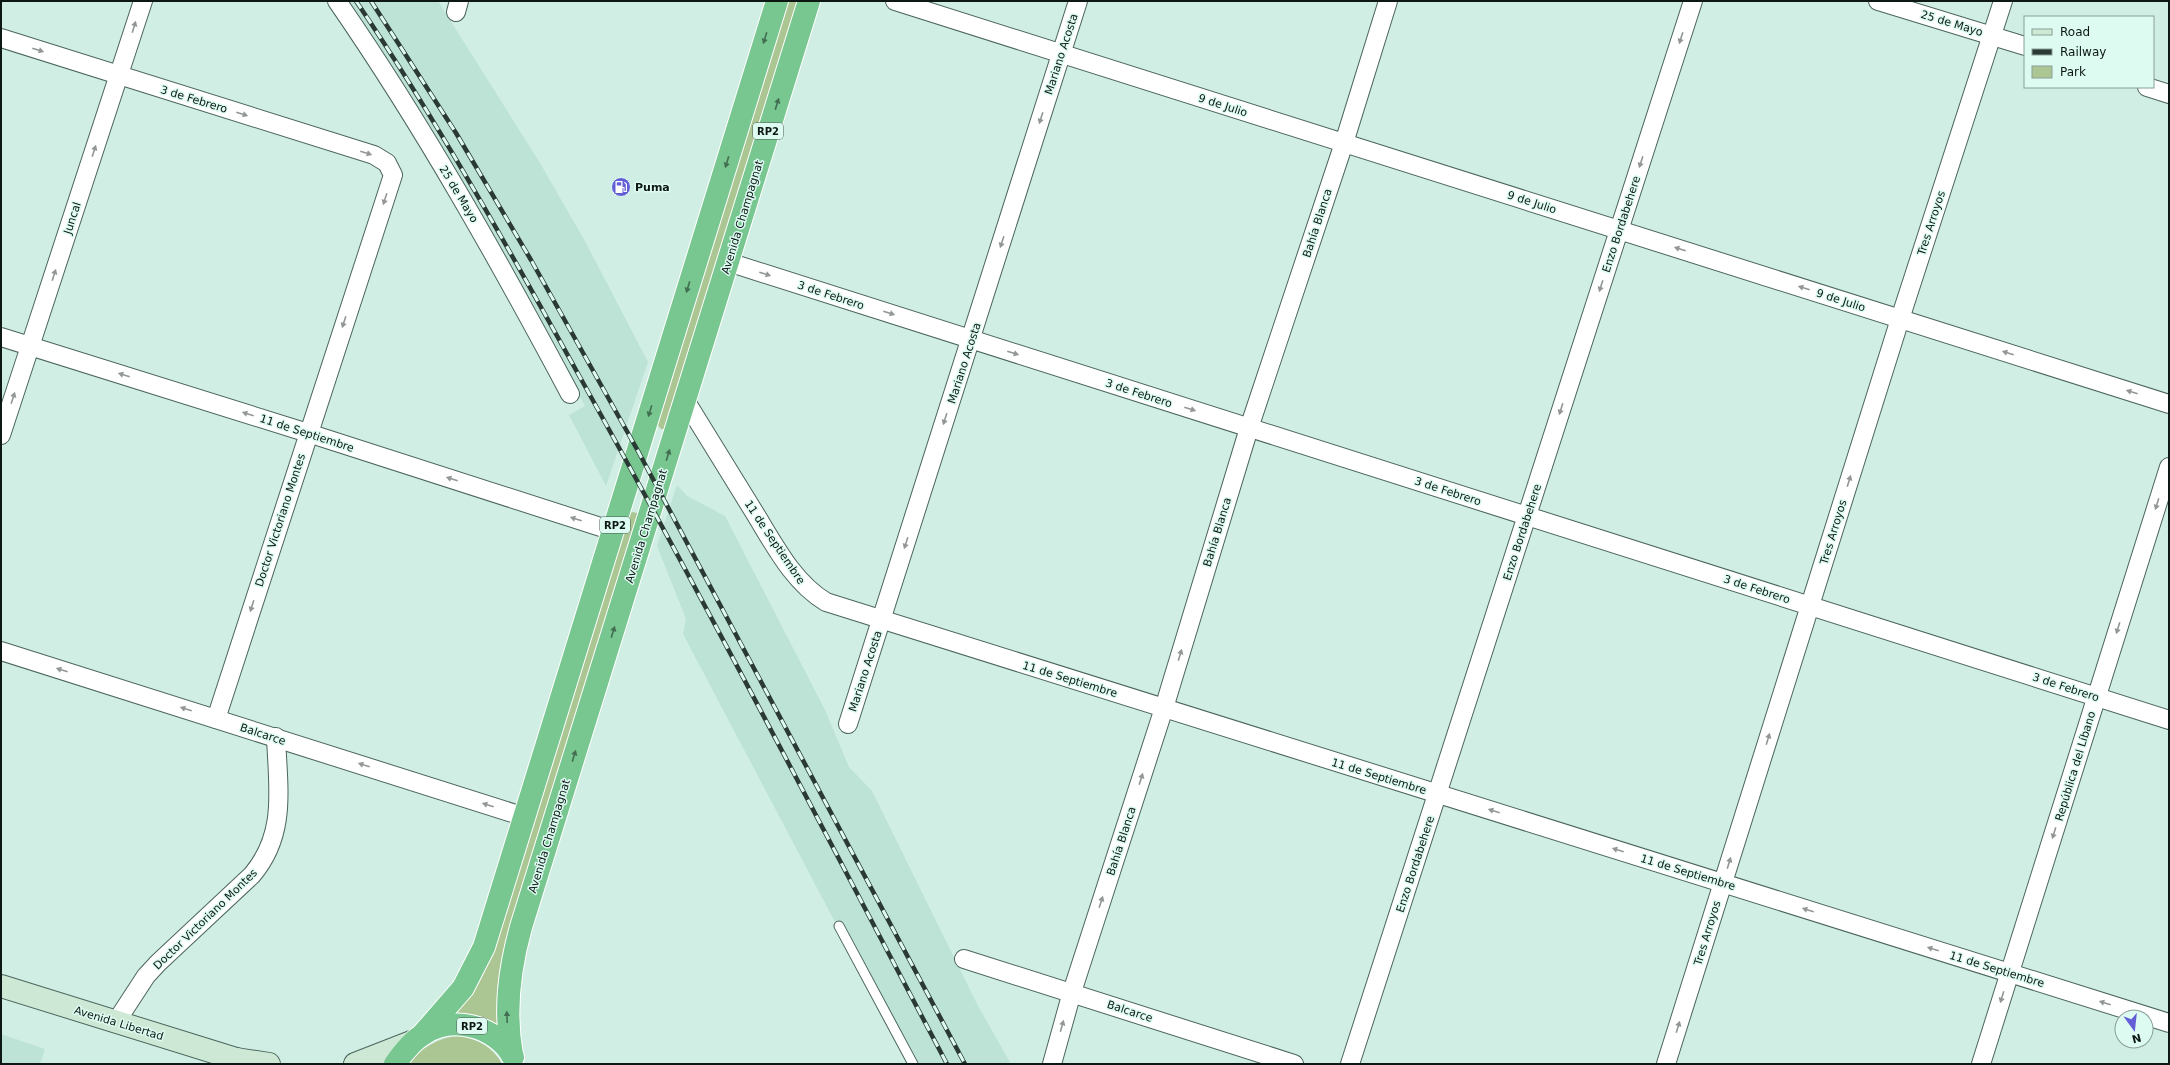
<svg xmlns="http://www.w3.org/2000/svg" width="2170" height="1065" viewBox="0 0 2170 1065" font-family="'DejaVu Sans',sans-serif">
<style>
.built{fill:#bde3d6}
.green{fill:#abc692}
.lines{fill:none;stroke-linecap:round;stroke-linejoin:round}
.service-casing{stroke:#4b655d;stroke-width:11}
.minor-casing{stroke:#4b655d;stroke-width:20}
.secondary-casing{stroke:#4b655d;stroke-width:24}
.trunk-casing{stroke:#fff;stroke-width:24}
.service{stroke:#fff;stroke-width:9}
.minor{stroke:#fff;stroke-width:18}
.secondary{stroke:#cde9d5;stroke-width:22}
.trunk{stroke:#78c690;stroke-width:22}
.rail-casing{stroke:#2b3935;stroke-width:4.5}
.rail{stroke:#ddfbf1;stroke-width:3;stroke-dasharray:9;stroke-linecap:butt}
.oneway{fill:#929796}
.oneway2{fill:#426f52}
.labels{text-anchor:middle;stroke-width:3;stroke-linejoin:round;paint-order:stroke}
.shield{fill:#ddfbf1;stroke:#4b5c57;stroke-width:1}
.shield-label{font-size:10px;font-weight:bold;fill:#0d1815}
.street-label{font-size:11px;fill:#0d1815;stroke:#ddfbf1}
.poi-label{font-size:11px;font-weight:bold;fill:#0d1815;stroke:#ddfbf1;text-anchor:start}
</style>
<rect width="100%" height="100%" fill="#d0eee4"/>
<g class="built">
<polygon points="347,1 438,1 540,163 586,243 648,362 606,486 569,415 585,406 512,268 423,116"/>
<polygon points="677,485 687,496 725,516 825,710 849,767 872,791 977,1004 1011,1064 910,1064 683,634 686,619 657,546"/>
<polygon points="1,1034 45,1049 40,1064 1,1064"/>
</g>
<g class="green">
<polygon points="788,1 800,1 665,429 661,429 656,423"/>
<path d="M 632,512 L 637,513 L 638,517 L 505,945 C 498,972 495,998 498,1026 L 479,1016 L 457,1013 L 482,976 L 491,958 L 628,515 Z"/>
<path d="M 459,1036 C 478,1039 493,1047 502,1064 L 408,1064 C 421,1048 439,1037 459,1036 Z"/>
</g>
<g class="lines">
<defs>
<polyline id="service" points="839,926 913,1064"/>
<g id="minor">
<path d="M 337,1 C 424,127 498,259 570,394"/>
<polyline points="895,1 2169,404"/>
<polyline points="1878,1 2025,46"/>
<polyline points="456,12 459,1"/>
<polyline points="1,38 374,155 387,163 393,175 216,719"/>
<polyline points="2147,87 2169,94"/>
<polyline points="728,262 2169,720"/>
<polyline points="1,337 308,433 613,531"/>
<path d="M 685,400 C 707,436 729,471 751,507 C 772,540 791,581 826,602 L 2169,1023"/>
<polyline points="1,435 143,1"/>
<polyline points="1,651 525,817"/>
<polyline points="848,724 1078,1"/>
<polyline points="964,959 1294,1064"/>
<path d="M 116,1022 L 146,976 L 158,963 L 252,875 C 287,834 278,788 276,737"/>
<polyline points="1052,1064 1072,992 1164,708 1249,428 1344,143 1388,1"/>
<polyline points="1350,1064 1693,1"/>
<polyline points="1666,1064 1900,319 2003,1"/>
<polyline points="1981,1064 2169,467"/>
</g>
<g id="secondary">
<polyline points="1,986 236,1059 246,1064"/>
<polyline points="236,1059 269,1064"/>
<polyline points="355,1064 414,1041"/>
</g>
<g id="trunk">
<polyline points="423,1034 463,988 484,947 777,1"/>
<path d="M 512,1055 C 504,1011 509,970 521,927 L 809,1"/>
<path d="M 395,1064 C 402,1054 411,1042 422,1035 C 451,1014 497,1026 513,1057"/>
</g>
</defs>
<use href="#service" class="service-casing"/>
<use href="#minor" class="minor-casing"/>
<use href="#secondary" class="secondary-casing"/>
<use href="#trunk" class="trunk-casing"/>
<use href="#service" class="service"/>
<use href="#minor" class="minor"/>
<use href="#secondary" class="secondary"/>
<use href="#trunk" class="trunk"/>
<defs>
<g id="rail">
<path d="M 356,1 C 438,122 510,251 581,379 C 707,605 826,835 947,1064"/>
<polyline points="371,1 456,133 531,260 638,451 965,1064"/>
</g>
</defs>
<use href="#rail" class="rail-casing"/>
<use href="#rail" class="rail"/>
</g>
<defs><path id="oneway-solid" d="M-6-.8H1V-3.2L6.5 0L1 3.2V.8H-6Z"/></defs>
<g class="oneway">
<use href="#oneway-solid" transform="translate(134 27) rotate(-73)"/>
<use href="#oneway-solid" transform="translate(1681 38) rotate(108)"/>
<use href="#oneway-solid" transform="translate(38 50) rotate(18)"/>
<use href="#oneway-solid" transform="translate(242 114) rotate(17)"/>
<use href="#oneway-solid" transform="translate(1041 118) rotate(108)"/>
<use href="#oneway-solid" transform="translate(94 151) rotate(-72)"/>
<use href="#oneway-solid" transform="translate(366 153) rotate(17)"/>
<use href="#oneway-solid" transform="translate(1641 162) rotate(108)"/>
<use href="#oneway-solid" transform="translate(385 199) rotate(108)"/>
<use href="#oneway-solid" transform="translate(1002 242) rotate(108)"/>
<use href="#oneway-solid" transform="translate(1680 249) rotate(-162)"/>
<use href="#oneway-solid" transform="translate(765 274) rotate(18)"/>
<use href="#oneway-solid" transform="translate(54 275) rotate(-72)"/>
<use href="#oneway-solid" transform="translate(1601 286) rotate(108)"/>
<use href="#oneway-solid" transform="translate(1804 288) rotate(-162)"/>
<use href="#oneway-solid" transform="translate(889 313) rotate(18)"/>
<use href="#oneway-solid" transform="translate(344 322) rotate(108)"/>
<use href="#oneway-solid" transform="translate(1013 353) rotate(18)"/>
<use href="#oneway-solid" transform="translate(2008 353) rotate(-162)"/>
<use href="#oneway-solid" transform="translate(124 375) rotate(-163)"/>
<use href="#oneway-solid" transform="translate(2132 392) rotate(-162)"/>
<use href="#oneway-solid" transform="translate(13 398) rotate(-72)"/>
<use href="#oneway-solid" transform="translate(1190 409) rotate(18)"/>
<use href="#oneway-solid" transform="translate(1561 409) rotate(108)"/>
<use href="#oneway-solid" transform="translate(248 414) rotate(-163)"/>
<use href="#oneway-solid" transform="translate(945 419) rotate(108)"/>
<use href="#oneway-solid" transform="translate(452 479) rotate(-162)"/>
<use href="#oneway-solid" transform="translate(1849 481) rotate(-73)"/>
<use href="#oneway-solid" transform="translate(2157 504) rotate(107)"/>
<use href="#oneway-solid" transform="translate(576 519) rotate(-162)"/>
<use href="#oneway-solid" transform="translate(906 543) rotate(108)"/>
<use href="#oneway-solid" transform="translate(252 606) rotate(108)"/>
<use href="#oneway-solid" transform="translate(2118 628) rotate(107)"/>
<use href="#oneway-solid" transform="translate(1180 655) rotate(-73)"/>
<use href="#oneway-solid" transform="translate(62 670) rotate(-162)"/>
<use href="#oneway-solid" transform="translate(186 709) rotate(-162)"/>
<use href="#oneway-solid" transform="translate(1768 739) rotate(-73)"/>
<use href="#oneway-solid" transform="translate(364 765) rotate(-162)"/>
<use href="#oneway-solid" transform="translate(1141 779) rotate(-72)"/>
<use href="#oneway-solid" transform="translate(488 805) rotate(-162)"/>
<use href="#oneway-solid" transform="translate(1494 811) rotate(-163)"/>
<use href="#oneway-solid" transform="translate(2054 833) rotate(107)"/>
<use href="#oneway-solid" transform="translate(1618 850) rotate(-163)"/>
<use href="#oneway-solid" transform="translate(1729 863) rotate(-73)"/>
<use href="#oneway-solid" transform="translate(1101 902) rotate(-72)"/>
<use href="#oneway-solid" transform="translate(1808 910) rotate(-163)"/>
<use href="#oneway-solid" transform="translate(1933 949) rotate(-163)"/>
<use href="#oneway-solid" transform="translate(2002 997) rotate(107)"/>
<use href="#oneway-solid" transform="translate(2105 1003) rotate(-163)"/>
<use href="#oneway-solid" transform="translate(1062 1026) rotate(-74)"/>
<use href="#oneway-solid" transform="translate(1678 1027) rotate(-73)"/>
</g>
<g class="oneway2">
<use href="#oneway-solid" transform="translate(765 38) rotate(107)"/>
<use href="#oneway-solid" transform="translate(777 104) rotate(-73)"/>
<use href="#oneway-solid" transform="translate(727 162) rotate(107)"/>
<use href="#oneway-solid" transform="translate(688 287) rotate(107)"/>
<use href="#oneway-solid" transform="translate(650 411) rotate(107)"/>
<use href="#oneway-solid" transform="translate(668 455) rotate(-73)"/>
<use href="#oneway-solid" transform="translate(613 632) rotate(-73)"/>
<use href="#oneway-solid" transform="translate(574 756) rotate(-73)"/>
<use href="#oneway-solid" transform="translate(507 1017) rotate(-92)"/>
</g>
<defs>
<symbol id="fuel-disc" viewBox="-11 -11 22 22"><circle r="9.5" fill="#635dd6" stroke="#ddfbf1"/><path d="M-5.5-6h7V0h2V4h1.3V-2.5L3-4.5l.8-.8L6-3V5H2.5V1h-1V6h-7ZM-4.2-4.7v3.2H.2V-4.7Z" fill="#fff"/></symbol>
</defs>
<g fill-rule="evenodd">
<use href="#fuel-disc" x="610" y="176" width="22" height="22"/>
</g>
<g class="labels">
<g class="shield">
<rect x="753" y="123" width="30" height="16" rx="3"/>
<rect x="600" y="517" width="30" height="16" rx="3"/>
<rect x="457" y="1018" width="30" height="16" rx="3"/>
</g>
<g class="shield-label">
<text x="768" y="135">RP2</text>
<text x="615" y="529">RP2</text>
<text x="472" y="1030">RP2</text>
</g>
<g class="street-label">
<text transform="translate(1952 23) rotate(17)" y="4">25 de Mayo</text>
<text transform="translate(1061 54) rotate(-72)" y="4">Mariano Acosta</text>
<text transform="translate(194 99) rotate(17)" y="4">3 de Febrero</text>
<text transform="translate(1223 105) rotate(18)" y="4">9 de Julio</text>
<text transform="translate(459 194) rotate(59)" y="4">25 de Mayo</text>
<text transform="translate(1532 202) rotate(18)" y="4">9 de Julio</text>
<text transform="translate(742 217) rotate(-73)" y="4">Avenida Champagnat</text>
<text transform="translate(72 218) rotate(-72)" y="4">Juncal</text>
<text transform="translate(1317 223) rotate(-72)" y="4">Bahía Blanca</text>
<text transform="translate(1931 223) rotate(-72)" y="4">Tres Arroyos</text>
<text transform="translate(1621 224) rotate(-72)" y="4">Enzo Bordabehere</text>
<text transform="translate(831 295) rotate(18)" y="4">3 de Febrero</text>
<text transform="translate(1841 300) rotate(18)" y="4">9 de Julio</text>
<text transform="translate(964 363) rotate(-72)" y="4">Mariano Acosta</text>
<text transform="translate(1139 393) rotate(18)" y="4">3 de Febrero</text>
<text transform="translate(307 433) rotate(18)" y="4">11 de Septiembre</text>
<text transform="translate(1448 491) rotate(18)" y="4">3 de Febrero</text>
<text transform="translate(280 520) rotate(-72)" y="4">Doctor Victoriano Montes</text>
<text transform="translate(646 526) rotate(-73)" y="4">Avenida Champagnat</text>
<text transform="translate(1217 532) rotate(-73)" y="4">Bahía Blanca</text>
<text transform="translate(1522 532) rotate(-72)" y="4">Enzo Bordabehere</text>
<text transform="translate(1833 532) rotate(-73)" y="4">Tres Arroyos</text>
<text transform="translate(775 542) rotate(56)" y="4">11 de Septiembre</text>
<text transform="translate(1757 589) rotate(18)" y="4">3 de Febrero</text>
<text transform="translate(865 671) rotate(-72)" y="4">Mariano Acosta</text>
<text transform="translate(1070 679) rotate(17)" y="4">11 de Septiembre</text>
<text transform="translate(2066 687) rotate(18)" y="4">3 de Febrero</text>
<text transform="translate(263 734) rotate(18)" y="4">Balcarce</text>
<text transform="translate(2075 766) rotate(-73)" y="4">República del Líbano</text>
<text transform="translate(1379 776) rotate(17)" y="4">11 de Septiembre</text>
<text transform="translate(549 836) rotate(-73)" y="4">Avenida Champagnat</text>
<text transform="translate(1121 841) rotate(-72)" y="4">Bahía Blanca</text>
<text transform="translate(1415 864) rotate(-72)" y="4">Enzo Bordabehere</text>
<text transform="translate(1688 872) rotate(17)" y="4">11 de Septiembre</text>
<text transform="translate(205 919) rotate(-44)" y="4">Doctor Victoriano Montes</text>
<text transform="translate(1707 933) rotate(-73)" y="4">Tres Arroyos</text>
<text transform="translate(1997 969) rotate(17)" y="4">11 de Septiembre</text>
<text transform="translate(1130 1011) rotate(18)" y="4">Balcarce</text>
<text transform="translate(119 1023) rotate(17)" y="4">Avenida Libertad</text>
</g>
<g class="poi-label">
<text x="635" y="191">Puma</text>
</g>
</g>
<rect width="2170" height="1065" fill="none" stroke="#0d1815" stroke-width="4"/>
<rect x="2024" y="16" width="130" height="72" fill="#ddfbf1" stroke="#8aa099"/>
<rect x="2032" y="29" width="20" height="6" fill="#cde9d5" stroke="#8aa099"/>
<text x="2060" y="36" font-size="12" fill="#0d1815">Road</text>
<rect x="2032" y="49" width="20" height="6" fill="#2b3935" stroke="#8aa099"/>
<text x="2060" y="56" font-size="12" fill="#0d1815">Railway</text>
<rect x="2032" y="66" width="20" height="12" fill="#abc692" stroke="#8aa099"/>
<text x="2060" y="76" font-size="12" fill="#0d1815">Park</text>
<g transform="translate(2134 1029) rotate(165)"><circle r="19" fill="#ddfbf1" stroke="#8aa099"/>
<path d="M0-3L7 15L0 10L-7 15Z" fill="#635dd6"/>
<text y="-6" font-size="11" font-weight="bold" text-anchor="middle" fill="#0d1815">N</text>
</g>
</svg>
